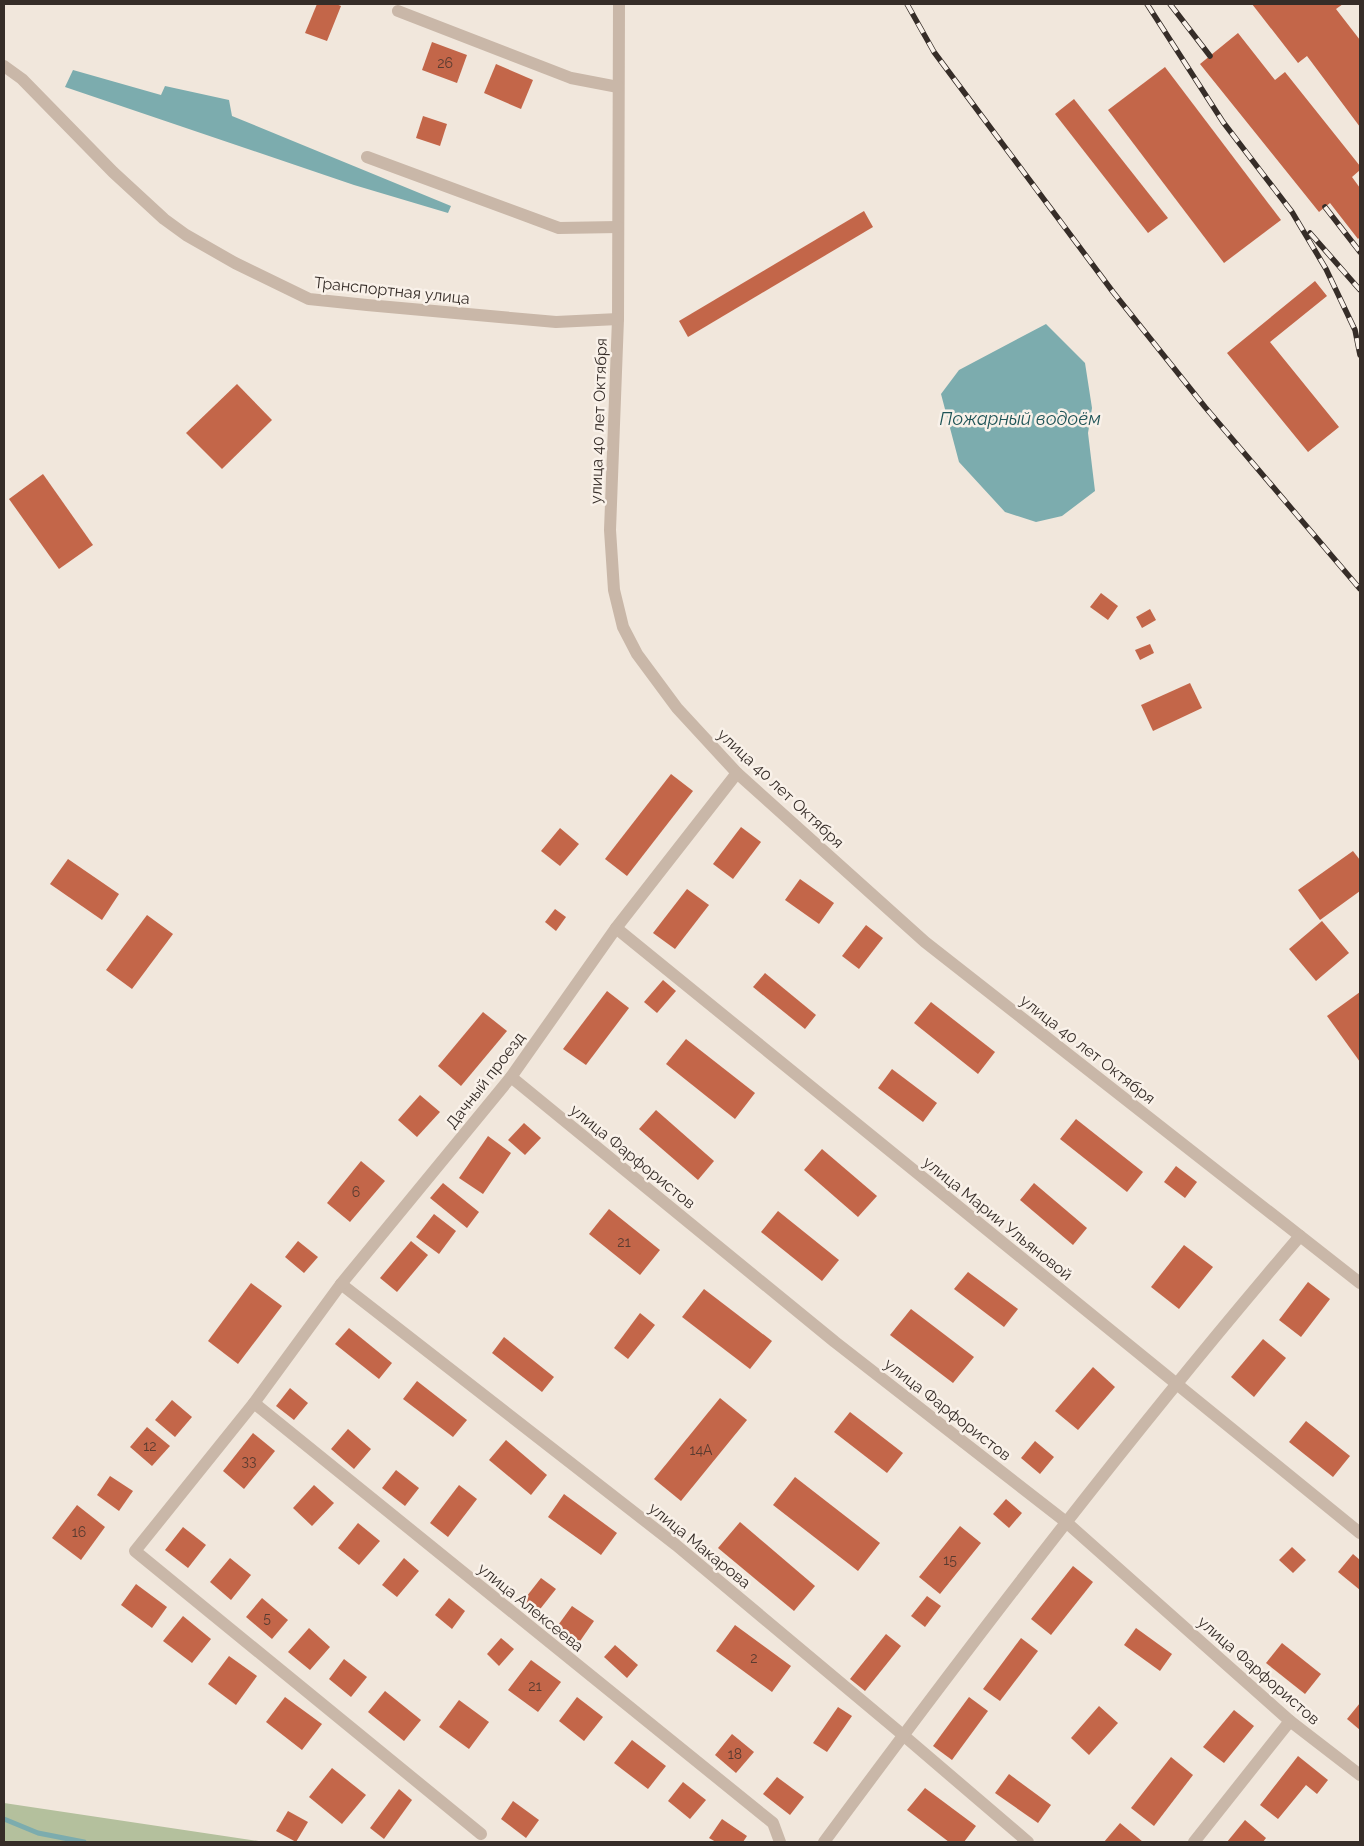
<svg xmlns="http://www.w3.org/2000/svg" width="1364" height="1846" viewBox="0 0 1364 1846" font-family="Raleway,sans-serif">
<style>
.green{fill:#b4c09d}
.water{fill:#7cacae}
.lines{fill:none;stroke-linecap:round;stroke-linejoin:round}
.stream{stroke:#7cacae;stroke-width:5}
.building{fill:#c36649}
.minor{stroke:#c9b7a8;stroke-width:12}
.rail-casing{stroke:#362d28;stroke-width:5.5}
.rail{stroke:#f9f1e9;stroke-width:4;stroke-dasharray:11;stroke-linecap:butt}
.labels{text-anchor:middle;stroke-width:5;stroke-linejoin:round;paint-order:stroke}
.number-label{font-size:14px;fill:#593b30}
.street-label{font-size:16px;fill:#362d28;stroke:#f9f1e9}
.water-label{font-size:18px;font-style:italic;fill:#1f5457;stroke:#f9f1e9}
</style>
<rect width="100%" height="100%" fill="#f1e7dc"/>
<polygon class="green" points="4,1803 265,1842 4,1842"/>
<g class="water">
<polygon points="73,70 161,95 165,86 229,100 232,116 451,206 448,213 354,185 65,87"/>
<polygon points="1046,324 1085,363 1092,408 1088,433 1095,491 1062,516 1036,522 1005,512 959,462 941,394 959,370"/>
</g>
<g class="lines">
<polyline class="stream" points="4,1819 38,1833 84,1842"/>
</g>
<g class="building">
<polygon points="317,4 336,4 341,6 327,41 305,33"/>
<polygon points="1252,4 1343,4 1336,9 1360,40 1360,127 1307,56 1298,63"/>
<polygon points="1238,33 1275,80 1285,72 1360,166 1360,170 1352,177 1360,188 1360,237 1358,239 1330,203 1319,212 1200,64"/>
<polygon points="432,42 467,55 457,83 422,70"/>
<polygon points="496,64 533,80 521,109 484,93"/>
<polygon points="1165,67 1281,220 1224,263 1108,110"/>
<polygon points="1074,99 1168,218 1148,233 1055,114"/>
<polygon points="423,116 447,124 440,146 416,138"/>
<polygon points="864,211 873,227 688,337 679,321"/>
<polygon points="1315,281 1327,296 1270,342 1339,427 1308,452 1227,353"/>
<polygon points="237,384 272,420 222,469 186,433"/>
<polygon points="43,474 93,545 59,569 9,499"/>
<polygon points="1101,593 1118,606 1108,620 1090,607"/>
<polygon points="1150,609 1156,620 1142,628 1136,617"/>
<polygon points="1150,644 1154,653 1140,660 1135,650"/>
<polygon points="1190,683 1202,708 1153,731 1141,705"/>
<polygon points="671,774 693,791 627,876 605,859"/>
<polygon points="741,827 761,842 733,879 713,864"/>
<polygon points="560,828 579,844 560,866 541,851"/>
<polygon points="1353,851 1360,860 1360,891 1320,920 1298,890"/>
<polygon points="68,859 119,894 102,920 50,884"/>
<polygon points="800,879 834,903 819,924 785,900"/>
<polygon points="687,889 709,905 675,949 653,933"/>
<polygon points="555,909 566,917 556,931 545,922"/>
<polygon points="147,915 173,934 132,989 106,970"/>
<polygon points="1322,921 1349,953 1316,981 1289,949"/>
<polygon points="866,925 883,938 859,969 842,956"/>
<polygon points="765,973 816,1015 805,1029 753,987"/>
<polygon points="663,980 676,991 657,1013 644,1002"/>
<polygon points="607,991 629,1008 586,1065 563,1049"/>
<polygon points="1360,992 1360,1062 1327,1016"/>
<polygon points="931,1002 995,1052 978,1074 914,1023"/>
<polygon points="483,1012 507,1031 461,1086 438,1066"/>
<polygon points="686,1039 755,1093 735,1119 666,1064"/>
<polygon points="892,1069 937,1103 923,1122 878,1088"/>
<polygon points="420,1095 440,1112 417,1137 398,1120"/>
<polygon points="656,1110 714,1161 698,1180 639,1129"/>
<polygon points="1076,1119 1143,1172 1127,1192 1060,1139"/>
<polygon points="524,1123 541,1138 525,1155 508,1140"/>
<polygon points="488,1136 511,1153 483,1194 459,1178"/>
<polygon points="822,1149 877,1196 858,1217 804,1170"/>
<polygon points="361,1161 385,1181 350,1222 327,1203"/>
<polygon points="1176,1166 1197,1182 1185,1198 1164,1182"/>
<polygon points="443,1183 479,1212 467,1228 430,1198"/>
<polygon points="1034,1183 1087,1228 1073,1245 1020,1200"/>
<polygon points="609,1209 660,1250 640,1275 589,1234"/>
<polygon points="778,1211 839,1260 822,1281 761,1232"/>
<polygon points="434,1214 456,1231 439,1254 416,1237"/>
<polygon points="298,1241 318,1257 304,1273 285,1257"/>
<polygon points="411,1241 428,1255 397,1292 380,1278"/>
<polygon points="1184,1245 1213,1267 1179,1309 1151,1287"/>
<polygon points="968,1272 1018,1309 1004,1327 954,1289"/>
<polygon points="1308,1282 1330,1299 1301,1337 1279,1320"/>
<polygon points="251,1283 282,1306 238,1364 208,1341"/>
<polygon points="704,1289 772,1341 750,1369 682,1317"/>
<polygon points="911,1309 974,1357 953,1383 890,1335"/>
<polygon points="640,1313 655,1325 628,1359 614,1348"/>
<polygon points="349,1328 392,1363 379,1379 335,1344"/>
<polygon points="504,1337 554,1377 542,1392 492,1353"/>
<polygon points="1263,1339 1286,1358 1254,1397 1231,1377"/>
<polygon points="1093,1367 1115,1387 1078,1430 1055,1411"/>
<polygon points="417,1381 467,1420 453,1437 403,1399"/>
<polygon points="290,1388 308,1403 294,1420 276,1406"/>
<polygon points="720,1398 747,1420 681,1501 654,1479"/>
<polygon points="172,1400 192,1417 175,1437 155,1420"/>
<polygon points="850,1412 903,1453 887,1473 834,1432"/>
<polygon points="1306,1421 1350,1456 1333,1477 1289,1442"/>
<polygon points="147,1427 170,1446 152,1466 130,1447"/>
<polygon points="348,1429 371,1449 354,1469 331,1449"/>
<polygon points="253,1433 275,1451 244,1489 223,1471"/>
<polygon points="506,1440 547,1475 531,1495 489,1460"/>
<polygon points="1035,1441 1054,1457 1040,1474 1021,1458"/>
<polygon points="396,1470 419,1488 405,1506 382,1488"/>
<polygon points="110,1476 133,1491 119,1511 97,1495"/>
<polygon points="795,1477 880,1543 858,1571 773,1505"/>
<polygon points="314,1485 334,1503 312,1526 293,1508"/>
<polygon points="459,1485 477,1499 448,1537 430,1523"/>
<polygon points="564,1494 617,1533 601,1555 548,1517"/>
<polygon points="1006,1499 1022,1513 1009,1528 993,1514"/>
<polygon points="77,1505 105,1527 81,1560 52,1538"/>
<polygon points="740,1522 815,1586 794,1611 718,1548"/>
<polygon points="358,1523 380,1541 359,1565 338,1548"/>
<polygon points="960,1526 981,1543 940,1594 919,1577"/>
<polygon points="183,1527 206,1545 188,1568 165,1550"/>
<polygon points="1292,1547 1306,1560 1293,1573 1279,1560"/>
<polygon points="1353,1554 1360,1560 1360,1590 1338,1572"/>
<polygon points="230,1558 251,1575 231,1600 210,1582"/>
<polygon points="404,1558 419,1571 397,1597 382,1585"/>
<polygon points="1073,1566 1093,1582 1051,1635 1031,1619"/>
<polygon points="541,1578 556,1589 537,1613 523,1601"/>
<polygon points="136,1584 167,1607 152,1628 121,1605"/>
<polygon points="927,1596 941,1606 925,1627 911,1616"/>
<polygon points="262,1598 288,1620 272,1639 246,1617"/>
<polygon points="449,1598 465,1611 452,1629 435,1615"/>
<polygon points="572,1606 594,1621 578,1644 556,1628"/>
<polygon points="183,1616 211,1639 192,1663 163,1641"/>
<polygon points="735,1625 791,1666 772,1692 716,1651"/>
<polygon points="309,1628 330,1647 310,1670 288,1652"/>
<polygon points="1136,1628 1172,1654 1160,1671 1124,1645"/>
<polygon points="886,1634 901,1646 865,1691 850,1679"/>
<polygon points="501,1638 514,1649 499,1666 487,1654"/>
<polygon points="1021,1638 1038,1651 1000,1701 983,1689"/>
<polygon points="1282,1643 1321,1674 1305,1694 1266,1663"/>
<polygon points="615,1645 638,1665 627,1678 604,1657"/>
<polygon points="229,1656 257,1676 236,1705 208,1684"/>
<polygon points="344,1659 367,1677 351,1697 329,1679"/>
<polygon points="531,1660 561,1682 538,1712 508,1690"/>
<polygon points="385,1691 421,1720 404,1741 368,1712"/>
<polygon points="285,1697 322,1724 302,1750 266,1722"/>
<polygon points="577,1697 603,1717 584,1741 559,1721"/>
<polygon points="969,1697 988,1711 952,1760 933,1746"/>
<polygon points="459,1700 489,1722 469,1749 439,1727"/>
<polygon points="1360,1703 1360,1730 1347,1719"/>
<polygon points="1099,1706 1118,1723 1089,1755 1071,1738"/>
<polygon points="838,1707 852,1716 827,1752 813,1743"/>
<polygon points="1234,1710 1254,1726 1224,1763 1203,1747"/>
<polygon points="732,1734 754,1752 736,1773 715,1755"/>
<polygon points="632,1740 666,1766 648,1789 614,1763"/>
<polygon points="1298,1756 1328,1780 1317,1794 1306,1785 1278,1819 1260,1805"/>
<polygon points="1171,1757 1193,1775 1154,1826 1131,1808"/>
<polygon points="332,1768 366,1795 342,1824 309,1797"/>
<polygon points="1009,1774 1051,1805 1038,1823 995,1793"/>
<polygon points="777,1777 804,1797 790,1815 763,1794"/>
<polygon points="683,1782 706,1800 690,1819 668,1801"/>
<polygon points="925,1788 976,1826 964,1842 949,1842 907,1810"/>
<polygon points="399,1789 412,1800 384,1839 370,1828"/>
<polygon points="513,1801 539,1820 526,1838 501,1819"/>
<polygon points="288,1811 308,1822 296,1842 276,1831"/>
<polygon points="722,1819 747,1836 743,1842 716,1842 709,1838"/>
<polygon points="1245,1820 1266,1838 1263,1842 1227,1842"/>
<polygon points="1120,1823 1143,1842 1104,1842"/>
</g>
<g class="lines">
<g class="minor">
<polyline points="619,4 618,319 610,530 614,590 623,627 637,654 677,708 737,773 925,942 1360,1283"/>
<polyline points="398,11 571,78 618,87"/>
<polyline points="4,66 22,79 113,172 164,219 186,235 235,263 309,299 367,305 556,322 618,319"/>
<polyline points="367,157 559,228 618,227"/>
<polyline points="616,928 1360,1533"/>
<polyline points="511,1077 835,1342 1066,1522 1290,1721 1360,1775"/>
<polyline points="341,1284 676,1545 903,1735 1028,1842"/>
<polyline points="254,1403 773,1823 780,1842"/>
<polyline points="481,1834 135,1551 254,1403 341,1284 511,1077 616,928 737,773"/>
<path d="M 824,1842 C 977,1635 1133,1431 1300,1236"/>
<polyline points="1194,1842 1290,1721"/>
</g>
<defs>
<g id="rail">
<polyline points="907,4 934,52 1113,292 1205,407 1360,589"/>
<polyline points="1147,4 1223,122 1292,212 1326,269 1355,330 1360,355"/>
<polyline points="1170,4 1210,56"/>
<polyline points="1325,207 1360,252"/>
<polyline points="1310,233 1360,290"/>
</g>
</defs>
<use href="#rail" class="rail-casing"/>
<use href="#rail" class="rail"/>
</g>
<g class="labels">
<g class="number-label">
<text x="445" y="68">26</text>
<text x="356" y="1197">6</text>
<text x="624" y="1247">21</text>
<text x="150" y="1451">12</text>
<text x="701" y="1455">14А</text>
<text x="249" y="1466">33</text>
<text x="79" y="1537">16</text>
<text x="950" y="1565">15</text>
<text x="267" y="1623">5</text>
<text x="754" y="1663">2</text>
<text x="535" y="1691">21</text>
<text x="735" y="1759">18</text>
</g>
<g class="street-label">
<text transform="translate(392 290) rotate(6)" y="6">Транспортная улица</text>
<text transform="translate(598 421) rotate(-88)" y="6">улица 40 лет Октября</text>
<text transform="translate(781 788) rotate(43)" y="6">улица 40 лет Октября</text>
<text transform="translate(1088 1049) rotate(38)" y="6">улица 40 лет Октября</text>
<text transform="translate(485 1080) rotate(-52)" y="6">Дачный проезд</text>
<text transform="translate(633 1156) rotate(39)" y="6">улица Фарфористов</text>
<text transform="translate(998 1218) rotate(39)" y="6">улица Марии Ульяновой</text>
<text transform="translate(948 1409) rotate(38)" y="6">улица Фарфористов</text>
<text transform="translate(700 1545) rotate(39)" y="6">улица Макарова</text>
<text transform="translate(531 1607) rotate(39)" y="6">улица Алексеева</text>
<text transform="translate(1259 1670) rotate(41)" y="6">улица Фарфористов</text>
</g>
<g class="water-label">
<text x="1020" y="425">Пожарный водоём</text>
</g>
</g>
<rect width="1364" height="1846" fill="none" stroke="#362d28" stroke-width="10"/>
</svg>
